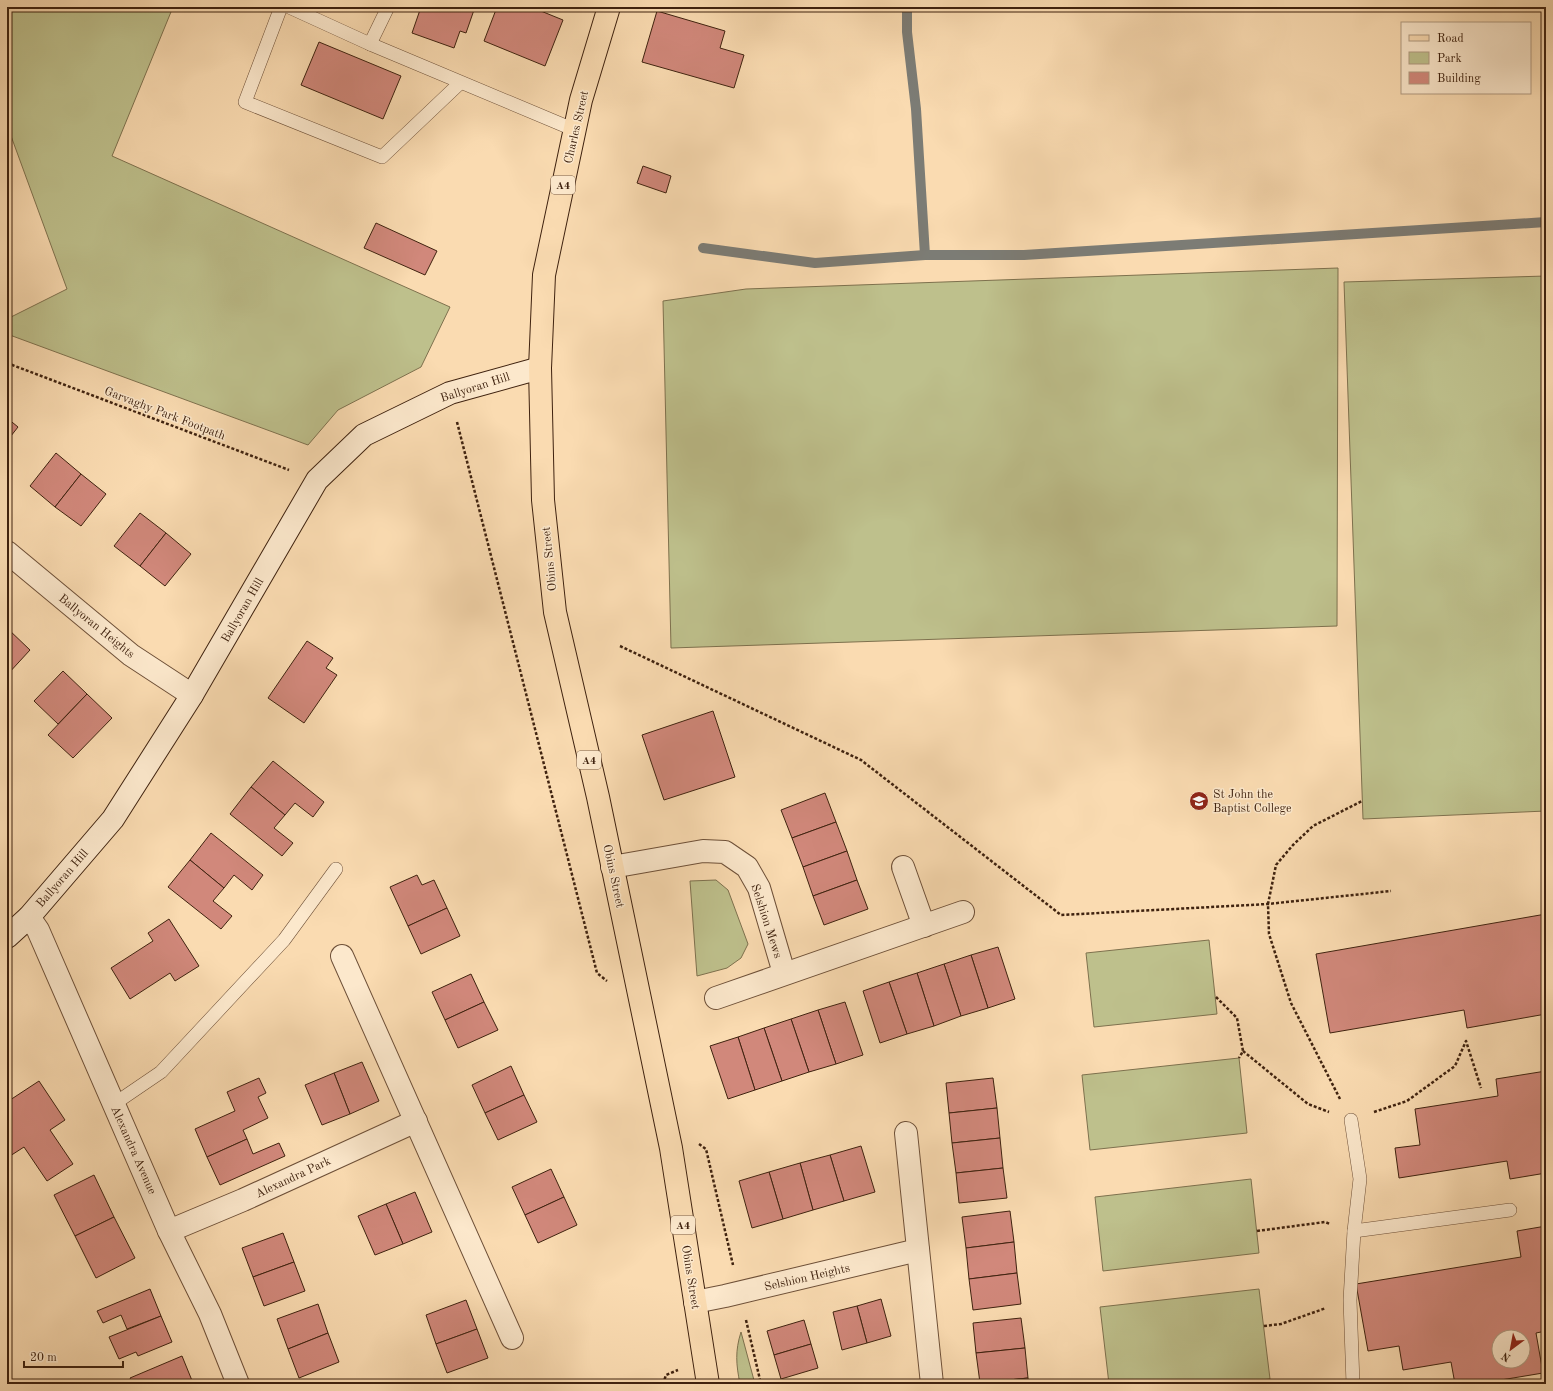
<svg xmlns="http://www.w3.org/2000/svg" width="1553" height="1391" viewBox="0 0 1553 1391" font-family="'Old Standard TT',serif">
<style>
.green{fill:#bec08c;stroke:#7e714e}
.lines{fill:none;stroke-linecap:round;stroke-linejoin:round}
.stream{stroke:#7c7c75;stroke-width:10}
.building{fill:#d1887b;stroke:#3f220f;fill-rule:evenodd}
.lane-casing{stroke:#6e5038;stroke-width:14}
.street-casing{stroke:#6e5038;stroke-width:24}
.secondary-casing{stroke:#3f220f;stroke-width:24}
.primary-casing{stroke:#3f220f;stroke-width:24}
.path{stroke:#3f220f;stroke-width:2.5;stroke-dasharray:3 2;stroke-linecap:butt}
.lane{stroke:#fce8cc;stroke-width:13}
.street{stroke:#fce8cc;stroke-width:22}
.secondary{stroke:#fce8cc;stroke-width:22}
.primary{stroke:#fadbb1;stroke-width:22}
.labels{text-anchor:middle;stroke-width:3;stroke-linejoin:round;paint-order:stroke}
.shield{fill:#fce8cc;stroke:#785d48;stroke-width:1}
.shield-label{font-size:11px;font-weight:bold;fill:#3f220f}
.street-label{font-size:12px;fill:#3f220f;stroke:#fce8cc}
.poi-label{font-size:12px;fill:#3f220f;stroke:#fce8cc;text-anchor:start}
</style>
<rect width="100%" height="100%" fill="#fadbb1"/>
<filter id="stains"><feTurbulence type="fractalNoise" baseFrequency=".005" numOctaves="4"/><feColorMatrix values="0 0 0 0 .2 0 0 0 0 .09 0 0 0 0 .02 0 0 0 .5 -.17"/></filter>
<radialGradient id="worn" r=".72"><stop offset=".6" stop-color="#630" stop-opacity="0"/><stop offset="1" stop-color="#630" stop-opacity=".3"/></radialGradient>
<g class="green">
<polygon points="7,7 173,7 112,156 450,307 421,367 338,410 308,445 7,334 7,319 67,289 7,125"/>
<polygon points="1338,268 1337,626 671,648 663,301 746,289"/>
<polygon points="1546,276 1546,811 1363,819 1344,282"/>
<polygon points="716,880 728,890 748,944 741,958 727,968 697,976 690,881"/>
<polygon points="1209,940 1217,1014 1094,1027 1086,953"/>
<polygon points="1239,1058 1247,1133 1090,1150 1082,1075"/>
<polygon points="1251,1179 1259,1253 1103,1271 1095,1197"/>
<polygon points="1259,1289 1270,1379 1223,1384 1109,1384 1100,1307"/>
<path d="M 741,1332 L 755,1384 L 740,1384 C 736,1364 735,1351 741,1332 Z"/>
</g>
<g class="lines">
<g class="stream">
<polyline points="907,7 907,32 916,109 925,255 1024,255 1546,222"/>
<polyline points="703,248 815,263 925,255"/>
</g>
</g>
<g class="building">
<polygon points="421,7 475,7 466,33 460,31 454,48 412,33"/>
<polygon points="497,7 531,7 563,20 545,66 484,41"/>
<polygon points="657,11 725,31 720,48 744,55 734,88 642,62"/>
<polygon points="319,42 401,76 383,119 301,85"/>
<polygon points="643,166 671,176 666,193 637,183"/>
<polygon points="376,223 437,251 425,275 364,248"/>
<polygon points="7,418 18,427 7,441"/>
<polygon points="56,453 81,474 55,507 30,486"/>
<polygon points="81,474 106,494 81,526 55,507"/>
<polygon points="140,513 166,533 140,566 114,546"/>
<polygon points="166,533 191,554 165,586 140,566"/>
<polygon points="7,628 30,650 7,675"/>
<polygon points="307,641 333,658 326,668 337,675 304,723 268,698"/>
<polygon points="63,671 87,694 58,724 34,701"/>
<polygon points="87,694 112,718 73,758 48,735"/>
<polygon points="713,711 735,777 664,800 642,735"/>
<polygon points="273,761 324,802 313,817 295,803 285,815 251,787"/>
<polygon points="251,787 285,815 274,828 293,843 282,856 230,814"/>
<polygon points="825,793 836,822 792,838 781,810"/>
<polygon points="836,822 847,851 803,867 792,838"/>
<polygon points="211,833 263,875 252,890 234,875 224,888 190,860"/>
<polygon points="847,851 857,880 813,896 803,867"/>
<polygon points="190,860 224,888 213,901 232,916 221,929 168,887"/>
<polygon points="417,875 422,885 434,880 447,908 408,926 390,887"/>
<polygon points="857,880 868,909 824,925 813,896"/>
<polygon points="447,908 460,936 421,954 408,926"/>
<polygon points="1546,914 1546,1014 1467,1028 1464,1010 1330,1033 1316,954"/>
<polygon points="169,919 199,966 175,981 170,973 130,999 111,968 153,941 148,933"/>
<polygon points="998,947 1015,999 988,1008 971,955"/>
<polygon points="971,955 988,1008 961,1016 944,964"/>
<polygon points="944,964 961,1016 934,1026 917,973"/>
<polygon points="917,973 934,1026 907,1034 889,982"/>
<polygon points="471,974 484,1002 445,1020 432,992"/>
<polygon points="889,982 907,1034 880,1043 863,991"/>
<polygon points="484,1002 498,1030 458,1048 445,1020"/>
<polygon points="845,1002 863,1055 836,1064 818,1010"/>
<polygon points="818,1010 836,1064 809,1072 791,1019"/>
<polygon points="791,1019 809,1072 782,1081 764,1028"/>
<polygon points="764,1028 782,1081 755,1090 738,1037"/>
<polygon points="738,1037 755,1090 728,1099 710,1046"/>
<polygon points="362,1062 379,1101 350,1114 334,1073"/>
<polygon points="511,1066 524,1095 485,1113 472,1085"/>
<polygon points="1546,1071 1546,1173 1510,1179 1507,1161 1399,1178 1395,1148 1420,1145 1415,1109 1498,1096 1496,1079"/>
<polygon points="334,1073 350,1114 322,1125 305,1085"/>
<polygon points="259,1078 266,1093 258,1097 268,1118 243,1130 247,1139 207,1157 195,1129 235,1111 227,1092"/>
<polygon points="993,1078 997,1108 949,1113 946,1083"/>
<polygon points="39,1081 65,1120 50,1130 73,1164 47,1181 24,1147 10,1156 7,1152 7,1102"/>
<polygon points="524,1095 537,1122 498,1140 485,1113"/>
<polygon points="997,1108 1000,1138 952,1143 949,1113"/>
<polygon points="1000,1138 1003,1168 956,1173 952,1143"/>
<polygon points="247,1139 253,1154 279,1143 285,1156 220,1185 207,1157"/>
<polygon points="861,1146 875,1192 844,1201 830,1155"/>
<polygon points="830,1155 844,1201 813,1210 800,1163"/>
<polygon points="800,1163 813,1210 783,1219 769,1172"/>
<polygon points="1003,1168 1007,1198 959,1203 956,1173"/>
<polygon points="551,1169 564,1197 525,1215 512,1187"/>
<polygon points="769,1172 783,1219 752,1228 739,1181"/>
<polygon points="94,1175 114,1217 75,1236 54,1195"/>
<polygon points="415,1192 432,1232 403,1244 386,1204"/>
<polygon points="564,1197 577,1225 538,1243 525,1215"/>
<polygon points="386,1204 403,1244 375,1255 358,1216"/>
<polygon points="1010,1211 1014,1242 966,1248 962,1217"/>
<polygon points="114,1217 135,1258 96,1278 75,1236"/>
<path d="M 1546,1226 L 1546,1331 L 1536,1333 L 1543,1373 L 1477,1384 L 1455,1384 L 1451,1362 L 1403,1370 L 1399,1346 L 1368,1351 L 1356,1284 L 1521,1257 L 1517,1231 ZM 1499,1337 L 1523,1337 L 1523,1361 L 1499,1361 Z"/>
<polygon points="283,1233 294,1262 253,1277 242,1248"/>
<polygon points="1014,1242 1017,1273 969,1279 966,1248"/>
<polygon points="294,1262 305,1291 264,1306 253,1277"/>
<polygon points="1017,1273 1021,1304 973,1310 969,1279"/>
<polygon points="150,1289 161,1316 127,1329 121,1315 103,1323 97,1311"/>
<polygon points="881,1299 891,1336 867,1343 857,1306"/>
<polygon points="466,1300 477,1329 436,1344 426,1315"/>
<polygon points="318,1304 328,1333 288,1349 277,1319"/>
<polygon points="857,1306 867,1343 842,1350 833,1312"/>
<polygon points="161,1316 172,1342 138,1356 136,1352 119,1359 109,1337"/>
<polygon points="1021,1318 1025,1348 976,1353 973,1323"/>
<polygon points="804,1320 811,1344 774,1355 767,1331"/>
<polygon points="477,1329 488,1358 447,1373 436,1344"/>
<polygon points="328,1333 339,1362 299,1378 288,1349"/>
<polygon points="811,1344 818,1368 781,1379 774,1355"/>
<polygon points="1025,1348 1028,1378 980,1383 976,1353"/>
<polygon points="182,1356 193,1383 133,1384 130,1378"/>
<polygon points="1028,1378 1029,1384 980,1384 980,1383"/>
</g>
<g class="lines">
<defs>
<g id="lane">
<polyline points="281,7 245,102 382,157 460,83"/>
<polyline points="289,7 370,44"/>
<polyline points="388,7 370,44 575,130"/>
<polyline points="114,1104 161,1072 284,940 336,869"/>
<polyline points="1351,1120 1360,1179 1354,1231 1350,1300 1353,1384"/>
<polyline points="1354,1231 1510,1210"/>
</g>
<g id="street">
<polyline points="7,552 131,655 192,695"/>
<polyline points="612,867 703,851 725,852 747,867 759,888 784,973"/>
<polyline points="903,867 924,926"/>
<polyline points="29,917 38,930 169,1231 210,1314 238,1384"/>
<polyline points="342,956 512,1338"/>
<polyline points="716,998 963,912"/>
<polyline points="906,1133 932,1384"/>
<polyline points="169,1231 243,1200 416,1121"/>
<polyline points="695,1302 725,1296 918,1250"/>
</g>
<polyline id="secondary" points="7,937 29,917 113,819 192,695 317,480 364,435 450,393 540,368"/>
<polyline id="primary" points="609,7 581,100 544,275 540,368 543,500 555,612 598,797 671,1148 708,1384"/>
</defs>
<use href="#lane" class="lane-casing"/>
<use href="#street" class="street-casing"/>
<use href="#secondary" class="secondary-casing"/>
<use href="#primary" class="primary-casing"/>
<g class="path">
<polyline points="7,363 289,470"/>
<polyline points="457,422 597,973 607,981"/>
<polyline points="620,646 861,760 1061,915 1268,904 1391,891"/>
<polyline points="1216,997 1237,1018 1243,1051 1239,1058"/>
<polyline points="1243,1051 1308,1104 1329,1112"/>
<polyline points="1340,1099 1291,1003 1269,934 1268,904 1276,865 1293,845 1313,826 1362,801"/>
<polyline points="1374,1112 1407,1101 1455,1066 1466,1041 1481,1088"/>
<polyline points="699,1144 706,1149 733,1265"/>
<polyline points="1257,1231 1325,1222 1330,1224"/>
<polyline points="746,1320 761,1384"/>
<polyline points="1264,1326 1281,1324 1326,1308"/>
<polyline points="663,1384 666,1375 678,1370"/>
</g>
<use href="#lane" class="lane"/>
<use href="#street" class="street"/>
<use href="#secondary" class="secondary"/>
<use href="#primary" class="primary"/>
</g>
<defs>
<symbol id="school-disc" viewBox="-11 -11 22 22"><circle r="9.5" fill="#8f2418" stroke="#fce8cc"/><path d="M0-5L7-2L0 1L-7-2ZM-4 1L0 2.5L4 1V4Q0 6-4 4Z" fill="#fff"/></symbol>
</defs>
<g fill-rule="evenodd">
<use href="#school-disc" x="1188" y="790" width="22" height="22"/>
</g>
<g class="labels">
<g class="shield">
<rect x="551" y="176" width="24" height="18" rx="3"/>
<rect x="577" y="751" width="24" height="18" rx="3"/>
<rect x="671" y="1216" width="24" height="18" rx="3"/>
</g>
<g class="shield-label">
<text x="563" y="189">A4</text>
<text x="589" y="764">A4</text>
<text x="683" y="1229">A4</text>
</g>
<g class="street-label">
<text transform="translate(576 127) rotate(-77)" y="4">Charles Street</text>
<text transform="translate(475 387) rotate(-18)" y="4">Ballyoran Hill</text>
<text transform="translate(165 413) rotate(21)" y="4">Garvaghy Park Footpath</text>
<text transform="translate(549 559) rotate(-96)" y="4">Obins Street</text>
<text transform="translate(242 610) rotate(-60)" y="4">Ballyoran Hill</text>
<text transform="translate(97 626) rotate(39)" y="4">Ballyoran Heights</text>
<text transform="translate(614 876) rotate(78)" y="4">Obins Street</text>
<text transform="translate(62 878) rotate(-49)" y="4">Ballyoran Hill</text>
<text transform="translate(767 921) rotate(72)" y="4">Selshion Mews</text>
<text transform="translate(134 1150) rotate(66)" y="4">Alexandra Avenue</text>
<text transform="translate(293 1177) rotate(-25)" y="4">Alexandra Park</text>
<text transform="translate(691 1277) rotate(81)" y="4">Obins Street</text>
<text transform="translate(807 1277) rotate(-13)" y="4">Selshion Heights</text>
</g>
<g class="poi-label">
<text x="1213" y="798">St John the<tspan x="1213" dy="14">Baptist College</tspan></text>
</g>
</g>
<rect width="1553" height="1391" fill="none" stroke="#fadbb1" stroke-width="24"/>
<rect x="8" y="8" width="1537" height="1375" fill="none" stroke="#3f220f" stroke-width="2"/>
<rect x="12" y="12" width="1529" height="1367" fill="none" stroke="#3f220f"/>
<rect x="1401" y="22" width="130" height="72" fill="#fce8cc" stroke="#b09980"/>
<rect x="1409" y="35" width="20" height="6" fill="#fadbb1" stroke="#b09980"/>
<text x="1437" y="42" font-size="12" fill="#3f220f">Road</text>
<rect x="1409" y="52" width="20" height="12" fill="#bec08c" stroke="#b09980"/>
<text x="1437" y="62" font-size="12" fill="#3f220f">Park</text>
<rect x="1409" y="72" width="20" height="12" fill="#d1887b" stroke="#b09980"/>
<text x="1437" y="82" font-size="12" fill="#3f220f">Building</text>
<g transform="translate(1511 1349) rotate(212)"><circle r="19" fill="#fce8cc" stroke="#b09980"/>
<path d="M0-3L7 15L0 10L-7 15Z" fill="#8f2418"/>
<text y="-6" font-size="11" font-weight="bold" text-anchor="middle" fill="#3f220f">N</text>
</g>
<path d="M24 1361v6h99v-6" fill="none" stroke="#3f220f" stroke-width="2"/>
<text x="30" y="1361" font-size="12" fill="#3f220f" stroke="#fce8cc" stroke-width="3" paint-order="stroke">20 m</text>
<rect width="100%" height="100%" filter="url(#stains)"/>
<rect width="100%" height="100%" fill="url(#worn)"/>
</svg>
